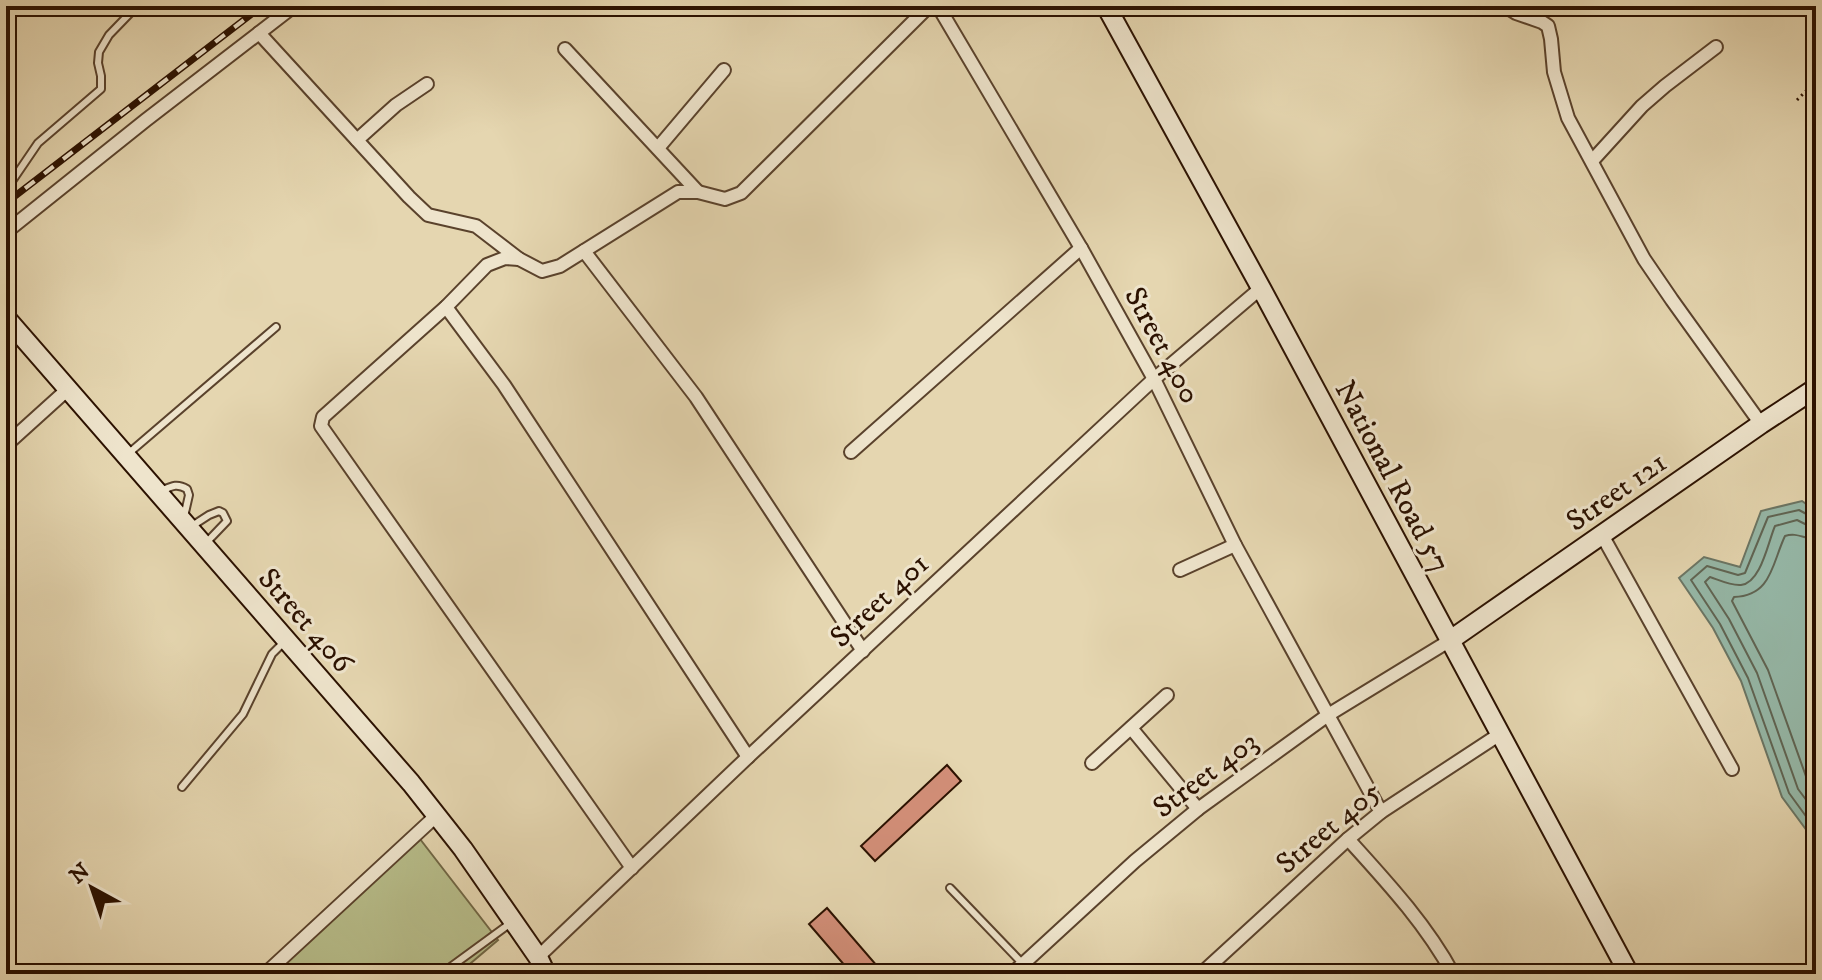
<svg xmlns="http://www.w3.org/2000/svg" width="1822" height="980" viewBox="0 0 1822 980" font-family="'IM FELL DW Pica',serif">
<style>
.green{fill:#b7bd8a;stroke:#716745;stroke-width:2}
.water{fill:#96b9a9;stroke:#6b7665;stroke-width:2}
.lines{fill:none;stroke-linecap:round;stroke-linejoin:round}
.shore{stroke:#606554;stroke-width:2}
.building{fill:#d38f79;stroke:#2b1100;stroke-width:2}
.lane-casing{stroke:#5a422c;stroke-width:10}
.street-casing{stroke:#5a422c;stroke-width:16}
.secondary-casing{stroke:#2b1100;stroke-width:22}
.path{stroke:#2b1100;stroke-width:3;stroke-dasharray:2 4;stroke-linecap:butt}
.lane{stroke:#eee4cc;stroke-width:6}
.street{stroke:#eee4cc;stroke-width:12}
.secondary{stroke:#eee4cc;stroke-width:18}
.rail-casing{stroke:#2b1100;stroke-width:7}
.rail{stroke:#eee4cc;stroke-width:4;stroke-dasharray:12;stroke-linecap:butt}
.labels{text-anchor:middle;stroke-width:6;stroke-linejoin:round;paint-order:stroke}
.street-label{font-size:30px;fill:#2b1100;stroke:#eee4cc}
</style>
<rect width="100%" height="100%" fill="#e5d6b0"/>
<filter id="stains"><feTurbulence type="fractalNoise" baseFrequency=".0025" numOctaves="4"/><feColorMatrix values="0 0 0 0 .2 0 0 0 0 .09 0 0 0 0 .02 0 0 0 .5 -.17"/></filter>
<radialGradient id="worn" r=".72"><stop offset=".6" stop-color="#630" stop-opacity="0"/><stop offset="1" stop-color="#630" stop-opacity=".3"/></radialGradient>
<polygon class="green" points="420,839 498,940 458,974 271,974"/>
<polygon class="water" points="1802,501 1816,511 1816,843 1782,797 1741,681 1713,628 1679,578 1704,557 1740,567 1761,511"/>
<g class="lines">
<g class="shore">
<polyline points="1816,517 1810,516 1799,510 1768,517 1745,573 1738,575 1707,566 1691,580 1720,624 1748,678 1789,793 1816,830"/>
<path d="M 1816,527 L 1807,525 L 1797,520 L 1775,526 C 1768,542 1761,583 1741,585 C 1731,586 1719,580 1710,577 L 1705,582 L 1729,619 L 1757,673 L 1798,789 L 1816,813"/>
<path d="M 1816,539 C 1804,539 1797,532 1785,536 C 1772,563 1772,596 1734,597 L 1732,601 L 1768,670 L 1808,782 L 1816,793"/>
</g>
</g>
<g class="building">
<polygon points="947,765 961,781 875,861 861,846"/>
<polygon points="827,908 884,974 852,974 809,924"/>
</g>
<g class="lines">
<defs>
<g id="lane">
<polyline points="6,190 38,143 101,89 101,76 98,63 99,52 109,35 137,6"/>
<polyline points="129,453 276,327"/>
<path d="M 161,491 C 172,486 177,483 187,489 L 189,495 L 184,517"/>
<polyline points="192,526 209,515 219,511 223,513 227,521 205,544"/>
<polyline points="182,787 243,714 272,654 285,641"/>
<polyline points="950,888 1022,963"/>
<polyline points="441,974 512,922"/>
</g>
<g id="street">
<polyline points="938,6 1081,248 1154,379 1235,545 1381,812"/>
<polyline points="1505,6 1516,13 1542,22 1548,26 1551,39 1554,72 1568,118 1644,259 1672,300 1761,424"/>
<polyline points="259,33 409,197 428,215 476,226 519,259"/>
<polyline points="565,49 698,192"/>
<polyline points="357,140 396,105 427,84"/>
<polyline points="658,148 724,70"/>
<polyline points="1592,161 1642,106 1665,86 1716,47"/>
<polyline points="1813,228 1816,232"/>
<polyline points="6,232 146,120 294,6"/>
<polyline points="584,251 696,397 863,651"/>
<polyline points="446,307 504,385 748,757"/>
<polyline points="6,445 68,389"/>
<polyline points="851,452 1081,248"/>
<polyline points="1602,535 1732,769"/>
<polyline points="1180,570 1235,545"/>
<polyline points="1131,728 1198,809"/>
<polyline points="1092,763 1167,695"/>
<path d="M 1348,839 C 1386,881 1426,924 1453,974"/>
<polyline points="632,868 321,426 323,417 446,307 487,265 505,258 519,259 542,271 560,266 678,192 698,192 725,199 741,193 929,6"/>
<polyline points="538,957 748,757 1154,379 1261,288"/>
<polyline points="265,974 437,815"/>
<polyline points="1012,974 1135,861 1198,809 1328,715 1449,641"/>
<polyline points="1201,974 1348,839 1381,812 1500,734"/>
</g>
<g id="secondary">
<polyline points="1106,6 1261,288 1629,974"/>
<polyline points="6,318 411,783 463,849 538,957 546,974"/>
<polyline points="1449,641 1761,424 1816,388"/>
</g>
</defs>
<use href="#lane" class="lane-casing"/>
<use href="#street" class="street-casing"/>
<use href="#secondary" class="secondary-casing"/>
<polyline class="path" points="1797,100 1816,81"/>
<use href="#lane" class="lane"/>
<use href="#street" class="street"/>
<use href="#secondary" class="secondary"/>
<defs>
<polyline id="rail" points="6,203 262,6"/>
</defs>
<use href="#rail" class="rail-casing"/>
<use href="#rail" class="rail"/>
</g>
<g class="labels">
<g class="street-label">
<text transform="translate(1163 345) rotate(62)" y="10">Street 400</text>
<text transform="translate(1393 476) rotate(62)" y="10">National Road 57</text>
<text transform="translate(1616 491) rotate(-35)" y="10">Street 121</text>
<text transform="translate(879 600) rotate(-43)" y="10">Street 401</text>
<text transform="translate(306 620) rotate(49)" y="10">Street 406</text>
<text transform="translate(1205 774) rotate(-37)" y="10">Street 403</text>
<text transform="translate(1328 827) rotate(-40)" y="10">Street 405</text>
</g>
</g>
<rect width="1822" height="980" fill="none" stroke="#e5d6b0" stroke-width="32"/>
<rect x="8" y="8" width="1806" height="964" fill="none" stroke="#2b1100" stroke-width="4"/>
<rect x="16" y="16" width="1790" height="948" fill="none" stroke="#2b1100" stroke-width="2"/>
<g transform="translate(92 888) rotate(320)" stroke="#eee4cc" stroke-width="6" paint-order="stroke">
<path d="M0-6L14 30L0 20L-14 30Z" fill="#2b1100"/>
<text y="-12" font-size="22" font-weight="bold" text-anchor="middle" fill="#2b1100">N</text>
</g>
<rect width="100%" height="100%" filter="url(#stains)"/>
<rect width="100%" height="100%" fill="url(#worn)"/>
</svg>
